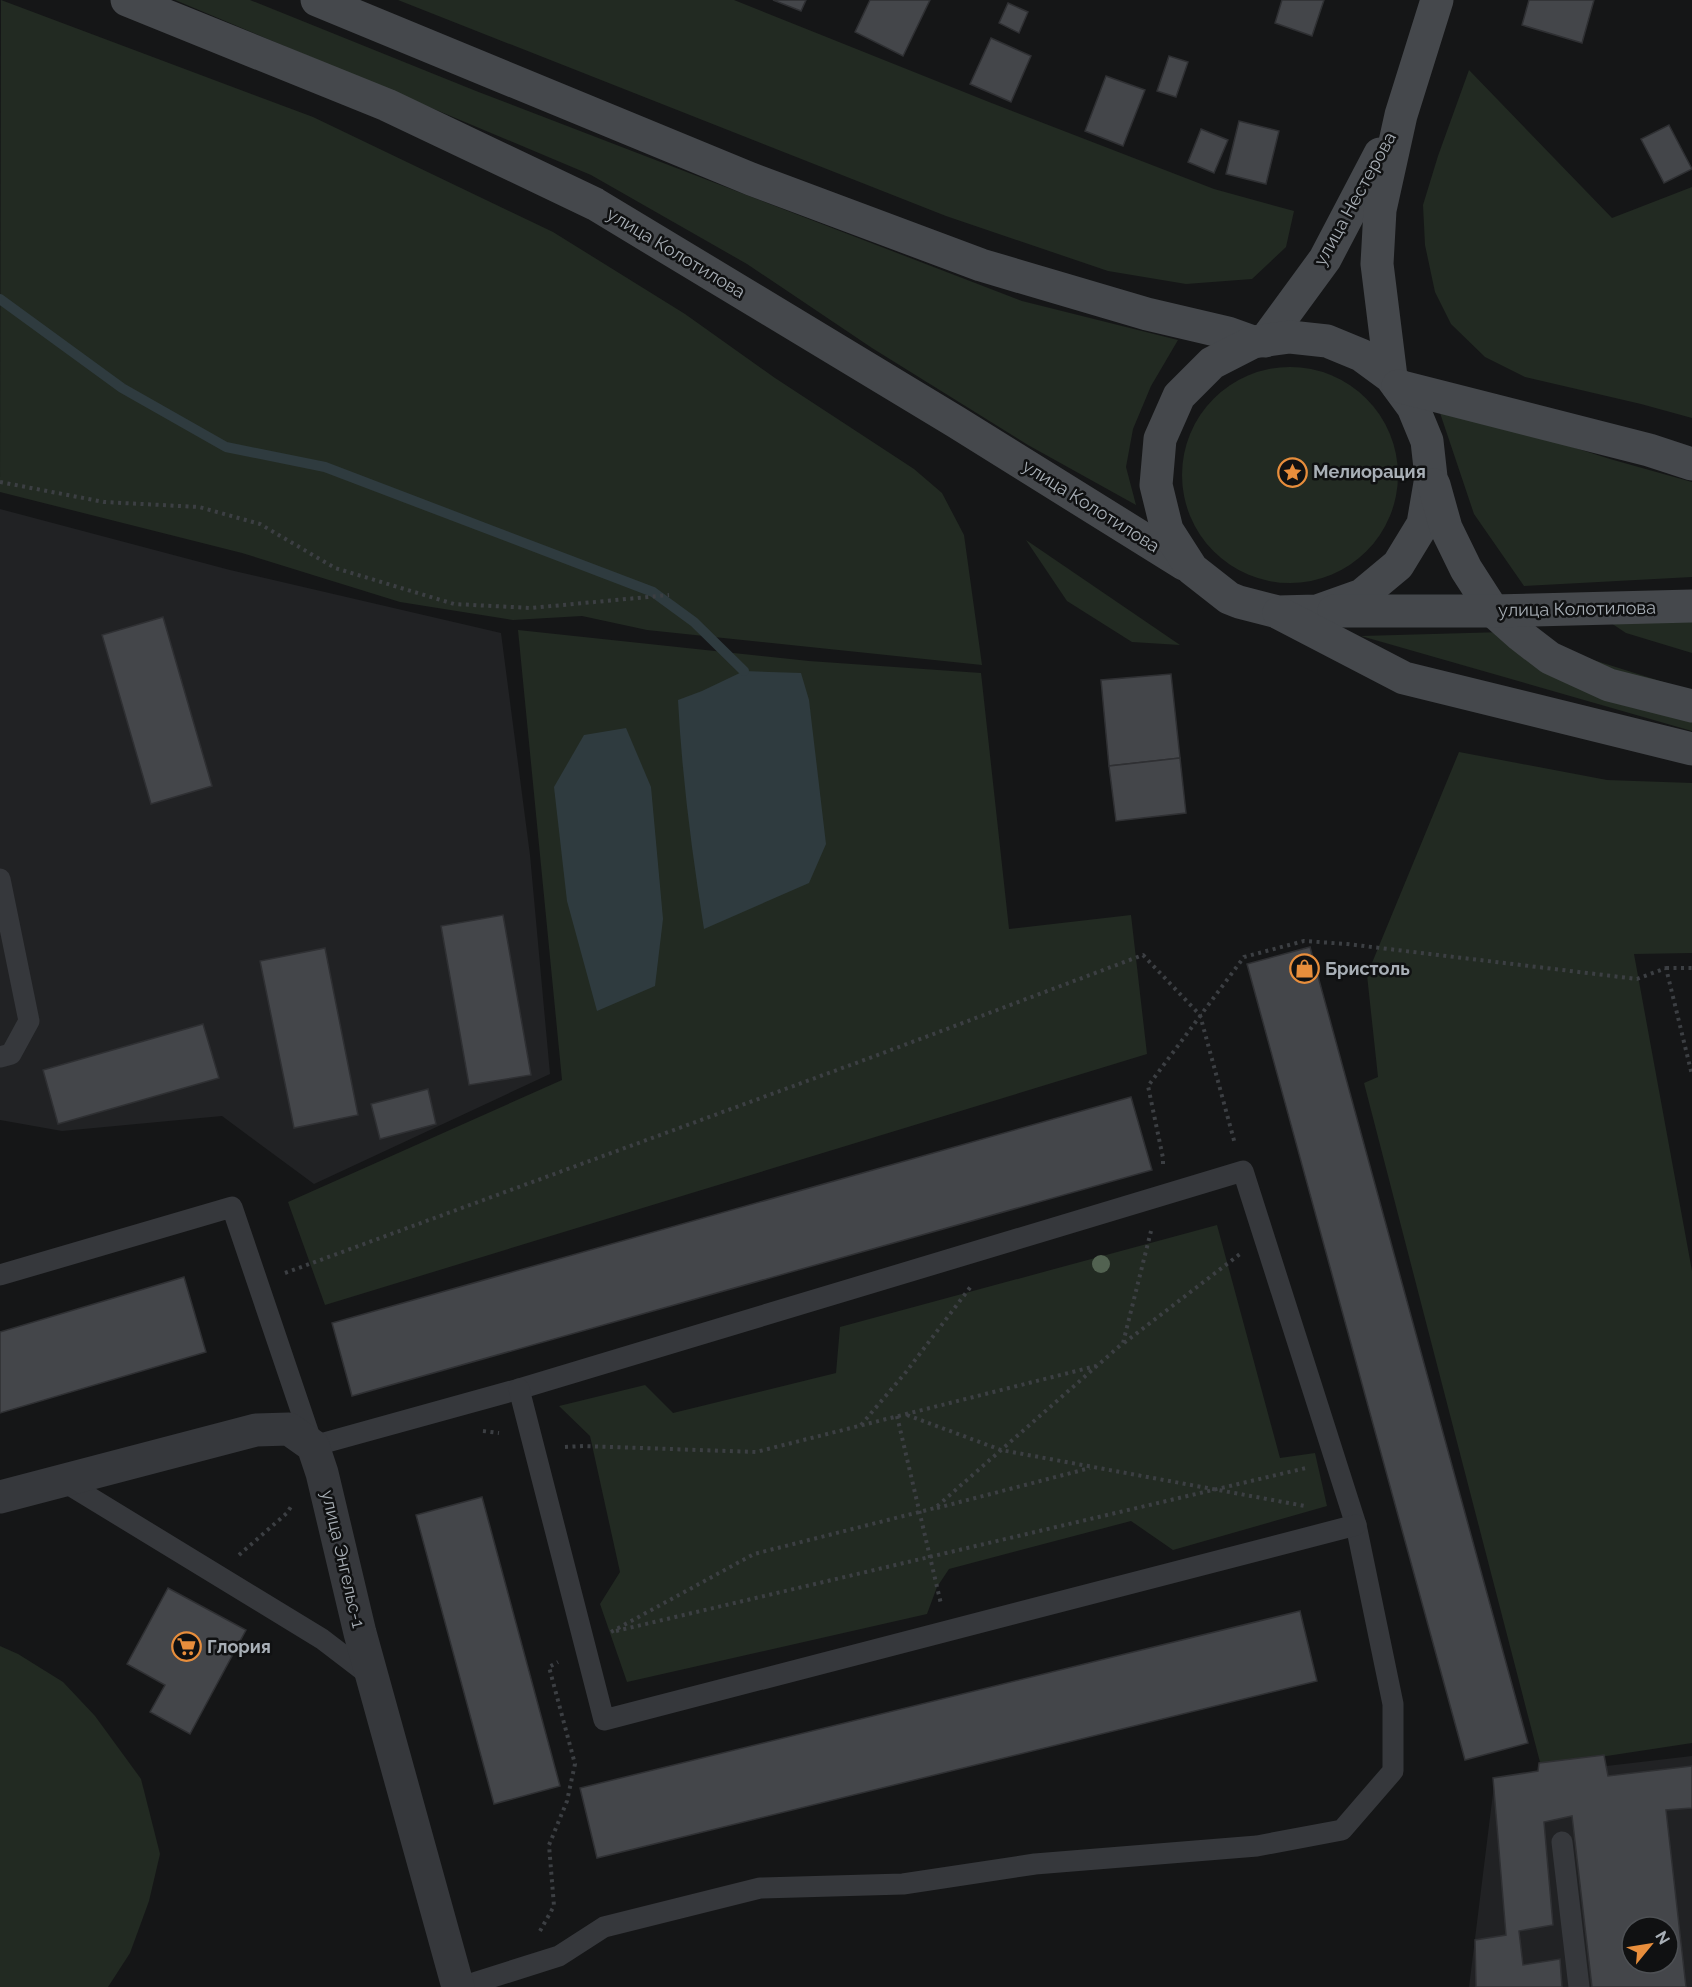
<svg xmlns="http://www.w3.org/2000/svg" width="1692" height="1987" viewBox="0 0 1692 1987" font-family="Raleway,sans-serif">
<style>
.built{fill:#212224;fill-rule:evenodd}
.green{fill:#222a22}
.water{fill:#2f3b3f}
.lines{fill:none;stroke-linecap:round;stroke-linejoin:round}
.stream{stroke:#2f3b3f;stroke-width:10}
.building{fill:#44464a;stroke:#2f3033;stroke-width:1.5;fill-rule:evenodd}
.path{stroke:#3c3f43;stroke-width:4;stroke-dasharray:3 4.5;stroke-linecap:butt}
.service{stroke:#36383c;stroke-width:21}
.minor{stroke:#36383c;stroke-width:33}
.secondary{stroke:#45484c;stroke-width:33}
.tree{fill:#526251}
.labels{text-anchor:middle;stroke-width:5;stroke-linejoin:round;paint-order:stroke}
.street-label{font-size:18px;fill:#a8afb6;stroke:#101112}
.poi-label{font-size:18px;font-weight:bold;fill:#a8afb6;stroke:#101112;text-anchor:start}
</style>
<rect width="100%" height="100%" fill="#151617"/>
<g class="built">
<polygon points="0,509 230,570 501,633 530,855 550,1074 314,1184 222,1116 62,1131 0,1120"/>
<path d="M 1692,1756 L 1692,1987 L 1469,1987 L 1494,1785 L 1555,1772 ZM 1632,1927 L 1668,1927 L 1668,1963 L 1632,1963 Z"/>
</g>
<g class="green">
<polygon points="1,0 313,117 553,232 685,314 775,378 914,469 942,493 964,535 982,665 647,630 582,616 513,620 400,602 242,553 0,492"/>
<polygon points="175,0 250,0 476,91 1022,301 1178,340 1151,386 1133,429 1126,467 1136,505 1028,445 872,348 747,264 591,175"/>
<polygon points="398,0 734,0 989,102 1214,189 1294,211 1286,247 1252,279 1186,284 1108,271 946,216"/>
<polygon points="1469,70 1612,218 1692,187 1692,418 1641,404 1525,377 1485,357 1451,324 1435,292 1425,245 1423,205 1438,156"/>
<circle cx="1290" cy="475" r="108"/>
<polygon points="1437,404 1610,459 1692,482 1692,577 1524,586 1474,514"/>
<polygon points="1026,540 1180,645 1132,642 1067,601"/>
<polygon points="1692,620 1692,653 1626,633 1611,623"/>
<polygon points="518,630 809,661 981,673 1009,929 1131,915 1147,1054 325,1305 288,1202 562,1080"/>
<polygon points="1504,632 1692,691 1692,731 1361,636"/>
<polygon points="1459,752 1607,780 1692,783 1692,953 1634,954 1692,1271 1692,1743 1541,1766 1364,1083 1378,1077 1367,975"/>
<polygon points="1217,1225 1280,1458 1315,1453 1327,1506 1173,1550 1131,1521 949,1569 937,1587 927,1614 627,1682 600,1604 620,1572 590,1436 559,1406 645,1385 673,1413 836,1373 840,1327"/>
<polygon points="0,1646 18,1654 63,1682 95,1716 141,1779 160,1854 149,1901 130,1953 108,1987 0,1987"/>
</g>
<g class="water">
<path d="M 744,671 L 801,673 L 809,700 L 826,844 L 809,883 L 704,929 C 692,853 682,777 678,700 L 702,691 Z"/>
<polygon points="626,728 651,787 663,919 655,986 597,1011 567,901 554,787 584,735"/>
</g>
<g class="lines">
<polyline class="stream" points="0,299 122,388 226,447 325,467 653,592 694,622 744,671"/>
</g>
<g class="building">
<polygon points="773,0 806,0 801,11"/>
<polygon points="870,0 930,0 903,56 855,32"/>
<polygon points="1282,0 1324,0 1312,36 1275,23"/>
<polygon points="1529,0 1594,0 1582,43 1522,25"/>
<polygon points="1008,3 1028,12 1019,33 999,23"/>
<polygon points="991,38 1031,56 1011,102 970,84"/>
<polygon points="1169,56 1188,62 1176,97 1157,91"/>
<polygon points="1106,76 1145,90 1123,146 1085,131"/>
<polygon points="1239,121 1279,131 1266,184 1226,174"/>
<polygon points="1669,125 1692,169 1664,183 1641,139"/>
<polygon points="1201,129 1228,140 1214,173 1188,162"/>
<polygon points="163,617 212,786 151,804 102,635"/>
<polygon points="1171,674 1180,758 1109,766 1101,680"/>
<polygon points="1180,758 1186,813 1116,821 1109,766"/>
<polygon points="503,915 531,1075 469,1085 441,926"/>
<polygon points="1310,947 1528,1743 1465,1760 1247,964"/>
<polygon points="325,948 358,1115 294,1128 260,961"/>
<polygon points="203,1024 219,1078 58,1124 43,1070"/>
<polygon points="428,1089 436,1124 380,1139 371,1104"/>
<polygon points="1131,1097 1152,1170 352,1396 332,1323"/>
<polygon points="184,1277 206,1352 0,1413 0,1332"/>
<polygon points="482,1497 560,1786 494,1804 416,1515"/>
<polygon points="168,1588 246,1630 190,1734 150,1712 165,1685 127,1664"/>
<polygon points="1300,1611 1317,1681 597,1858 580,1788"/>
<path d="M 1604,1755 L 1608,1776 L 1692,1766 L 1692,1808 L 1666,1810 L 1686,1987 L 1592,1987 L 1572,1816 L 1544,1822 L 1553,1925 L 1519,1931 L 1523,1965 L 1560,1959 L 1562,1987 L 1476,1987 L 1475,1940 L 1506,1935 L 1493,1778 L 1538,1771 L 1539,1763 ZM 1632,1927 L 1668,1927 L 1668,1963 L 1632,1963 Z"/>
</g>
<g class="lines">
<g class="path">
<polyline points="0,482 104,502 199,507 260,524 335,568 454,604 531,608 669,595"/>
<polyline points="1666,968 1692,968"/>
<polyline points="1163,1164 1163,1158 1148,1086 1244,957 1304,941 1347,944 1637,979 1666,968 1692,1075"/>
<polyline points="285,1273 875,1056 1143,955 1200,1015 1235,1144"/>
<polyline points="1124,1343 1240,1254"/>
<polyline points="907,1415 1001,1450 1305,1506"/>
<polyline points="897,1416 941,1604"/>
<polyline points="861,1425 906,1372 972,1285"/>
<polyline points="483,1431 499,1433"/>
<polyline points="565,1447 583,1446 756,1452 1096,1366"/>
<polyline points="937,1508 1090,1468"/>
<polyline points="239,1555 287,1513 292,1505"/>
<polyline points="616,1631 1306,1468"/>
<polyline points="611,1632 754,1554 935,1508 1123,1343 1151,1231"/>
<polyline points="540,1931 554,1906 549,1845 567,1801 575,1764 549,1667 558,1662"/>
</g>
<g class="service">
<polyline points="0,879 29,1021 11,1054 0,1057"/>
<polyline points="0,1275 232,1207 313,1446 519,1389 1243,1171 1356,1525 1393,1704 1393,1771 1342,1830 1257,1846 1035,1864 903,1884 760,1888 604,1927 559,1956 461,1987"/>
<polyline points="519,1389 604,1720 1356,1525"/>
<polyline points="63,1481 322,1639 373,1678"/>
<polyline points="1562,1842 1579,1987"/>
</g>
<polyline class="minor" points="0,1497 256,1430 289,1429 313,1446 322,1473 360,1633 458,1987"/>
<g class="secondary">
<polyline points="127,0 387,105 595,204 956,422 1184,564"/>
<polyline points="317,0 751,179 981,265 1147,314 1228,333 1253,342"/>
<polyline points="1265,341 1325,259 1380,154"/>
<polyline points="1391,377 1361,355 1327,341 1290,337 1253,342 1212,363 1179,396 1160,439 1156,485 1167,530 1192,569 1229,598 1239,602 1278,612 1317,611 1362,595 1398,565 1423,524 1431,477 1427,441 1413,407 1391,377 1377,264 1380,210 1401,115 1437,0"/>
<polyline points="1398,386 1649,450 1692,464"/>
<polyline points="1434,485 1446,528 1466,569 1493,611 1520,635 1550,658 1609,685 1692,706"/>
<polyline points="1334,611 1493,611 1692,606"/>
<polyline points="1279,613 1404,678 1692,749"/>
</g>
</g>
<circle class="tree" cx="1101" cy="1264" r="9"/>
<defs>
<symbol id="sight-ring" viewBox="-11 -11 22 22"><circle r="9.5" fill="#101112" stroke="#e88e3c" stroke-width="1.5"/><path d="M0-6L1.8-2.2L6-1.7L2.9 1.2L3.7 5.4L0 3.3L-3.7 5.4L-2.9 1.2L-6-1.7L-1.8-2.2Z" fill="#e88e3c"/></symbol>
<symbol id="shop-ring" viewBox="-11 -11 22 22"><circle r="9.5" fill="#101112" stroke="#e88e3c" stroke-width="1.5"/><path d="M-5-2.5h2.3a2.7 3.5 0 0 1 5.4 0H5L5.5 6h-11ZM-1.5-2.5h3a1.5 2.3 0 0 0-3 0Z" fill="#e88e3c"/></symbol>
<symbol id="supermarket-ring" viewBox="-11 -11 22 22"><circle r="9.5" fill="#101112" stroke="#e88e3c" stroke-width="1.5"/><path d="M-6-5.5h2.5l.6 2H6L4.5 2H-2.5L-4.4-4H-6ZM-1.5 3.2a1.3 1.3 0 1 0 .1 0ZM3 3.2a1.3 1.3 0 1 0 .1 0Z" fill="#e88e3c"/></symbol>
</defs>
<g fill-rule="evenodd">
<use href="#sight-ring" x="1276" y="456" width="33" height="33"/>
<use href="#shop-ring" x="1288" y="952" width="33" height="33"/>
<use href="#supermarket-ring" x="170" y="1630" width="33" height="33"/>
</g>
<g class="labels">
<g class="street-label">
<text transform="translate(1355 199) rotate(-61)" y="6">улица Нестерова</text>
<text transform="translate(676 253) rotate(31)" y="6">улица Колотилова</text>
<text transform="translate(1091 506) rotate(32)" y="6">улица Колотилова</text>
<text transform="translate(1577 609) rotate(-1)" y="6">улица Колотилова</text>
<text transform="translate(343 1559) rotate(77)" y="6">улица Энгельс-1</text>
</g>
<g class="poi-label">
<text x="1313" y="478">Мелиорация</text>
<text x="1325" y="975">Бристоль</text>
<text x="207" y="1653">Глория</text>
</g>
</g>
<g transform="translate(1650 1945) rotate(60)"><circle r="28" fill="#101112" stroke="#4d5054" stroke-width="1.5"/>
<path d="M0-4.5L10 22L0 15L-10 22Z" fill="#e88e3c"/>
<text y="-9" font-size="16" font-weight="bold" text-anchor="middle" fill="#a8afb6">N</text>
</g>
</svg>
